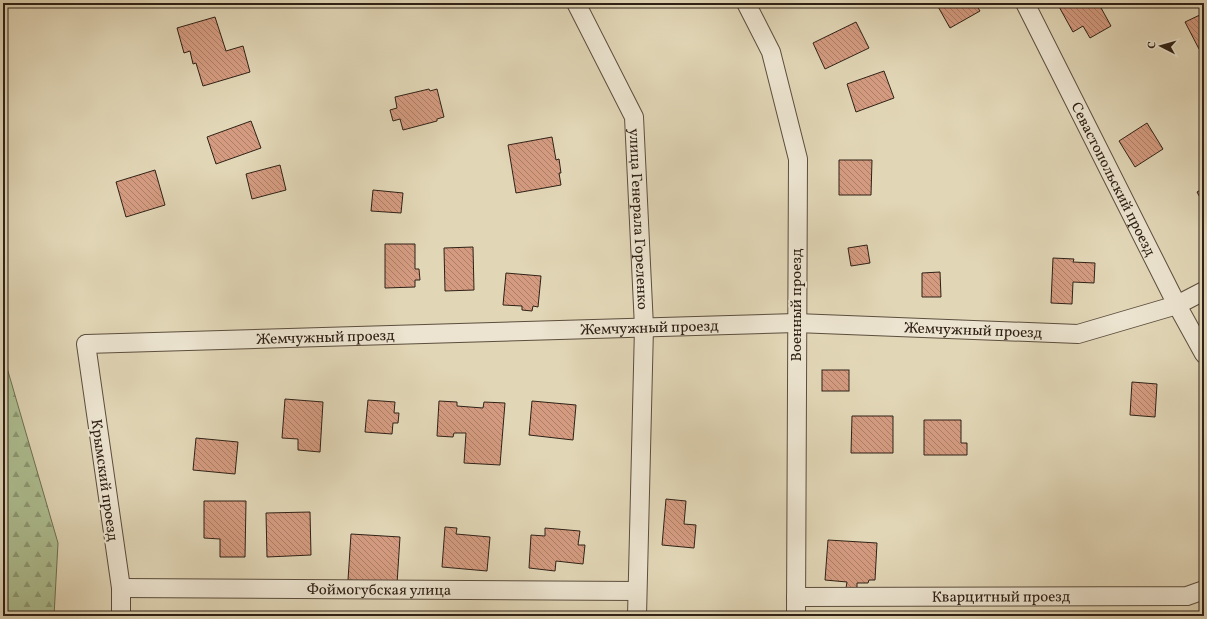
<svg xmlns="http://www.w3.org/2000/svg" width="1207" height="619" viewBox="0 0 1207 619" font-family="Vollkorn,serif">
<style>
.forest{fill:url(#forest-firs);stroke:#6e7054}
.building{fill:url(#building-back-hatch);stroke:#2f2116}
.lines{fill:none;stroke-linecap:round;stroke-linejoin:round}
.street-casing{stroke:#5c4e3e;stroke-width:20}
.street{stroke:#ece4d0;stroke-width:18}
.labels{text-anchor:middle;stroke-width:4;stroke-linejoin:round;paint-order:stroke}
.street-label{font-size:15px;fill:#2f2116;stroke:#ece4d0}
</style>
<defs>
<pattern id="forest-firs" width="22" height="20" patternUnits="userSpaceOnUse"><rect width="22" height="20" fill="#aebf92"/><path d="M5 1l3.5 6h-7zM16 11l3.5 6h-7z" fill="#8e9b76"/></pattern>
<pattern id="building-back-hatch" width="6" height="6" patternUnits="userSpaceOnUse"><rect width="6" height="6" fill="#d49b80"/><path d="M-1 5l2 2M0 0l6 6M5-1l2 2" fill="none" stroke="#ac7e68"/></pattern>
</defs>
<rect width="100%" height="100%" fill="#e1d6b6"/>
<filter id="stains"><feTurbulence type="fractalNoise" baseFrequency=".005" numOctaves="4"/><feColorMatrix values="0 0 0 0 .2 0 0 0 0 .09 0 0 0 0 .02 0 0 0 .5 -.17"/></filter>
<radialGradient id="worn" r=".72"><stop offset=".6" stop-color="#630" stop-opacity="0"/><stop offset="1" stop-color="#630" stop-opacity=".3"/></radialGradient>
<polygon class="forest" points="3,354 58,543 54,616 3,616"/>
<g class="building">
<polygon points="936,3 975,3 980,11 950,28"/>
<polygon points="1057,3 1105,3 1100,6 1111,26 1090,38 1083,26 1073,32"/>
<polygon points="1204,13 1204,46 1199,49 1185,22"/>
<polygon points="215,17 226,51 243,46 250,72 203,86 196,63 193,64 190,51 184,53 177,28"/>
<polygon points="856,22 869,48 825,69 813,43"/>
<polygon points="884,71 894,98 856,112 847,84"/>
<polygon points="429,89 430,91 437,89 444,117 437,119 437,121 403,130 400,119 393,121 390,110 397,108 395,97"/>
<polygon points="251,121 261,148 216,164 207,137"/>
<polygon points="1147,123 1163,149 1135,167 1119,141"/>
<polygon points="552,137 556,160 559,159 561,173 559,173 561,185 516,193 508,145"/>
<polygon points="839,160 872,160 871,195 839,195"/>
<polygon points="280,165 286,190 252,199 246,174"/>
<polygon points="155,170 165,205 126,217 116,182"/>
<polygon points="1204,188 1204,205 1197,192"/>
<polygon points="373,190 403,193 401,213 371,211"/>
<polygon points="385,244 415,244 415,269 419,269 420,280 415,280 415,287 385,288"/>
<polygon points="867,245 870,263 851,266 848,248"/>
<polygon points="473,247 474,290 445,291 444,248"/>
<polygon points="1053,258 1074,259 1073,262 1095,263 1094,283 1073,282 1072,304 1051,303"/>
<polygon points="940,272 941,297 922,297 922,273"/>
<polygon points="506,273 541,276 538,307 533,306 532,311 522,310 522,306 503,305"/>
<rect x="822" y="370" width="27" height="21"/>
<polygon points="1132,382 1157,384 1155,417 1130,415"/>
<polygon points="285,399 323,402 320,452 298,450 298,439 282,438"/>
<polygon points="368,400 395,402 394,413 399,413 398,423 393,423 392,434 365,432"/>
<polygon points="439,401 457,402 457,406 483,408 484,402 505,403 500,465 464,463 466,433 454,433 453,437 437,436"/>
<polygon points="532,401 576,405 573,440 529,435"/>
<polygon points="852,416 893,416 893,453 851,453"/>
<polygon points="924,420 961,420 961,443 967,443 967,455 924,455"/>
<polygon points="196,438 238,442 235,474 193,470"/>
<polygon points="666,499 686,501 684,524 696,525 694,548 662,545"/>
<polygon points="204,501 246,501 245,557 220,557 220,539 204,538"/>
<polygon points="310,512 311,555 267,557 266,513"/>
<polygon points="445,527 457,528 456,534 490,537 487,571 442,567"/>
<polygon points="545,528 580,531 578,545 585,545 583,564 556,561 555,571 529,568 531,535 545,536"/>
<polygon points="351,534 400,537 397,584 348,580"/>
<polygon points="828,540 877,543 875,580 869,580 868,583 857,583 857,588 846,588 847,582 825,580"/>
</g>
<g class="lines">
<defs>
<g id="street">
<path id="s1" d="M 576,3 L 634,117 L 644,327 L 637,616"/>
<polyline points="746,3 771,52 798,159 796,616"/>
<path id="s2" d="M 1025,3 L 1177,305 L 1204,354"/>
<path id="s3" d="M 121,588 L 637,591"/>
<path id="s4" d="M 796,597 L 1187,596 L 1204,590"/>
<path id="s5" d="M 121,616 L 121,588 L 86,344 L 796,323 L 1078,334 L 1177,305 L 1204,291"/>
</g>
</defs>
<use href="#street" class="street-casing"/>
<use href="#street" class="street"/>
</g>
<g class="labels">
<g class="street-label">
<text dy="5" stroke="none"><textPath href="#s2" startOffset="197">Севастопольский проезд</textPath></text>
<text dy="5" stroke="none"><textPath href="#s1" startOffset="230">улица Генерала Гореленко</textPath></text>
<text transform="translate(796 305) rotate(-90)" y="5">Военный проезд</text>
<text dy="5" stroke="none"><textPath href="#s5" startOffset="838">Жемчужный проезд</textPath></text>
<text dy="5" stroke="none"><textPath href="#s5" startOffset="1162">Жемчужный проезд</textPath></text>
<text dy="5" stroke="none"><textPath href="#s5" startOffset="514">Жемчужный проезд</textPath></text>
<text transform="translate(105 480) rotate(82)" y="5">Крымский проезд</text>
<text dy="5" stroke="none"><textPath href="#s3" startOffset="258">Фоймогубская улица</textPath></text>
<text dy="5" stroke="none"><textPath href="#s4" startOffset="205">Кварцитный проезд</textPath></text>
</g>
</g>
<rect width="1207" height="619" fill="none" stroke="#e1d6b6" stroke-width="16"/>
<rect x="4" y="4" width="1199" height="611" fill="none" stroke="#2f2116" stroke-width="2"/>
<rect x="8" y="8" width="1191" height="603" fill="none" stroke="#2f2116"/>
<g transform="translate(1161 46) rotate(276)" stroke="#ece4d0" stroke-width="3" paint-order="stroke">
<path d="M0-3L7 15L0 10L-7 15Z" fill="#2f2116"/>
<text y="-6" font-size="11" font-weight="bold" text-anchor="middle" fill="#2f2116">С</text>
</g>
<rect width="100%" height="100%" filter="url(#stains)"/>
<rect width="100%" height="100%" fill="url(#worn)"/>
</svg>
